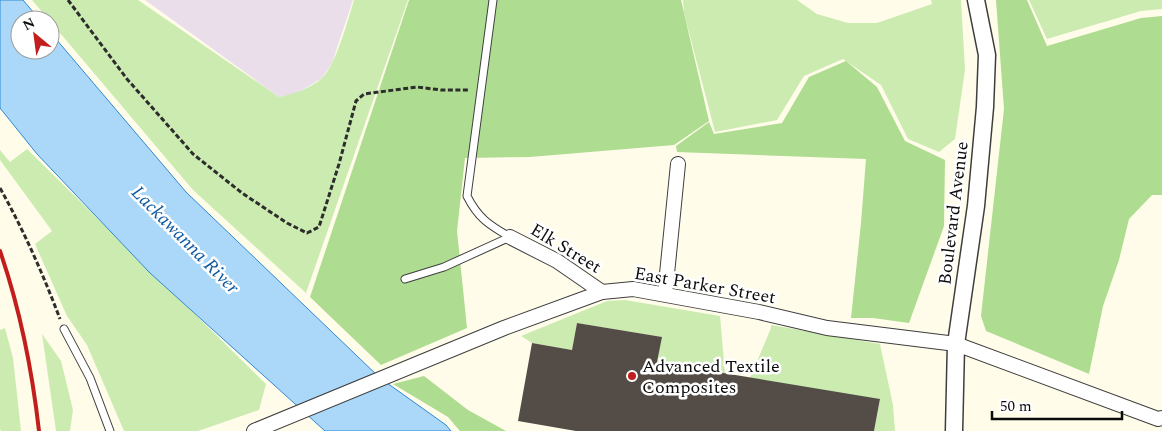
<svg xmlns="http://www.w3.org/2000/svg" width="1162" height="431" viewBox="0 0 1162 431" font-family="Spectral,serif">
<style>
.industrial{fill:#eadeeb}
.green{fill:#ccebb1}
.forest{fill:#aedc90}
.water{fill:#abd8f9;stroke:#2e89d4}
.building{fill:#544d47}
.lines{fill:none;stroke-linecap:round;stroke-linejoin:round}
.service-casing{stroke:#3e3e3e;stroke-width:9}
.minor-casing{stroke:#3e3e3e;stroke-width:16}
.tertiary-casing{stroke:#3e3e3e;stroke-width:19}
.path{stroke:#2d2d2d;stroke-width:3;stroke-dasharray:5 2.5;stroke-linecap:butt}
.service{stroke:#fff;stroke-width:7}
.minor{stroke:#fff;stroke-width:14}
.tertiary{stroke:#fff;stroke-width:16}
.rail{stroke:#c11e1d;stroke-width:4}
.poi-dot{fill:#c11e1d;stroke:#fff;stroke-width:2}
.labels{text-anchor:middle;stroke-width:5;stroke-linejoin:round;paint-order:stroke}
.street-label{font-size:18px;fill:#0b0b0b;stroke:#fff}
.poi-label{font-size:18px;fill:#0b0b0b;stroke:#fff;text-anchor:start}
.water-label{font-size:19px;font-style:italic;fill:#0f5aa2;stroke:#fff}
</style>
<rect width="100%" height="100%" fill="#fffce9"/>
<polygon class="industrial" points="145,0 353,0 332,63 322,78 296,94 279,97"/>
<g class="green">
<path d="M 32,0 L 138,0 L 279,97 C 294,94 309,89 321,79 C 336,66 348,19 354,0 L 408,0 L 306,293 L 193,190 Z"/>
<polygon points="683,0 797,0 817,14 848,23 877,23 932,4 931,0 961,0 965,70 955,139 939,152 908,139 881,85 843,59 804,76 777,120 715,132 684,13"/>
<polygon points="1029,0 1162,0 1162,9 1141,11 1047,39"/>
<polygon points="27,149 266,384 259,410 198,431 124,431 87,345 67,316 35,244 52,231 0,160 0,150 10,162"/>
<polygon points="625,300 720,316 725,374 657,362 661,337 577,323 572,350 532,343 521,336 607,301"/>
<polygon points="771,325 880,344 893,405 895,431 874,431 880,400 750,378 771,328"/>
<polygon points="5,328 13,358 21,431 1,431 0,429 0,330"/>
<polygon points="42,334 61,361 73,410 70,431 56,431"/>
</g>
<g class="forest">
<polygon points="409,0 681,0 709,121 674,145 530,157 465,158 457,231 467,328 381,365 310,297"/>
<polygon points="996,0 1027,0 1047,46 1141,18 1162,16 1162,195 1152,195 1129,219 1119,260 1103,306 1089,374 986,331 981,316 1004,109"/>
<polygon points="846,61 877,87 905,141 945,160 944,226 909,323 873,318 851,318 861,223 866,159 677,152 676,146 709,122 714,134 782,123 809,77"/>
<polygon points="424,376 468,410 506,431 460,431 448,417 393,384"/>
</g>
<polygon class="water" points="0,0 23,0 40,20 20,20 20,50 50,50 50,32 186,192 380,378 446,425 451,431 325,431 150,273 37,154 0,108"/>
<polygon class="building" points="577,323 662,337 657,362 880,399 874,431 576,431 518,421 532,343 572,350"/>
<g class="lines">
<defs>
<g id="service">
<path d="M 493,0 L 467,196 C 478,218 489,225 510,237"/>
<polyline points="405,279 444,267 510,237"/>
<polyline points="64,329 90,378 110,431"/>
</g>
<g id="minor">
<polyline points="510,237 557,261 602,292"/>
<polyline points="665,294 678,164"/>
<polyline points="254,431 504,328 602,292 633,289 759,312 827,328 956,344 1158,419 1162,418"/>
</g>
<polyline id="tertiary" points="954,431 956,344 976,206 985,107 987,55 976,0"/>
</defs>
<use href="#service" class="service-casing"/>
<use href="#minor" class="minor-casing"/>
<use href="#tertiary" class="tertiary-casing"/>
<g class="path">
<polyline points="68,0 127,79 193,154 242,193 287,223 307,233 319,227 339,164 356,101 364,94 417,87 441,90 470,90"/>
<path d="M 0,188 C 24,231 43,274 60,319"/>
</g>
<use href="#service" class="service"/>
<use href="#minor" class="minor"/>
<use href="#tertiary" class="tertiary"/>
<path class="rail" d="M 0,251 C 20,309 32,369 39,431"/>
</g>
<circle class="poi-dot" cx="632" cy="376" r="5"/>
<g class="labels">
<g class="street-label">
<text transform="translate(953 213) rotate(-83)" y="6">Boulevard Avenue</text>
<text transform="translate(566 248) rotate(31)" y="6">Elk Street</text>
<text transform="translate(705 285) rotate(10)" y="6">East Parker Street</text>
</g>
<g class="poi-label">
<text x="642" y="372">Advanced Textile<tspan x="642" dy="21">Composites</tspan></text>
</g>
<g class="water-label">
<text transform="translate(186 239) rotate(45)" y="7">Lackawanna River</text>
</g>
</g>
<g transform="translate(35 35) rotate(331)"><circle r="24" fill="#ffffff" stroke="#9d9d9d"/>
<path d="M0-4L9 19L0 12L-9 19Z" fill="#c11e1d"/>
<text y="-8" font-size="14" font-weight="bold" text-anchor="middle" fill="#0b0b0b">N</text>
</g>
<path d="M992 411v8h130v-8" fill="none" stroke="#0b0b0b" stroke-width="2.5"/>
<text x="1000" y="411" font-size="15" fill="#0b0b0b" stroke="#ffffff" stroke-width="4" paint-order="stroke">50 m</text>
</svg>
